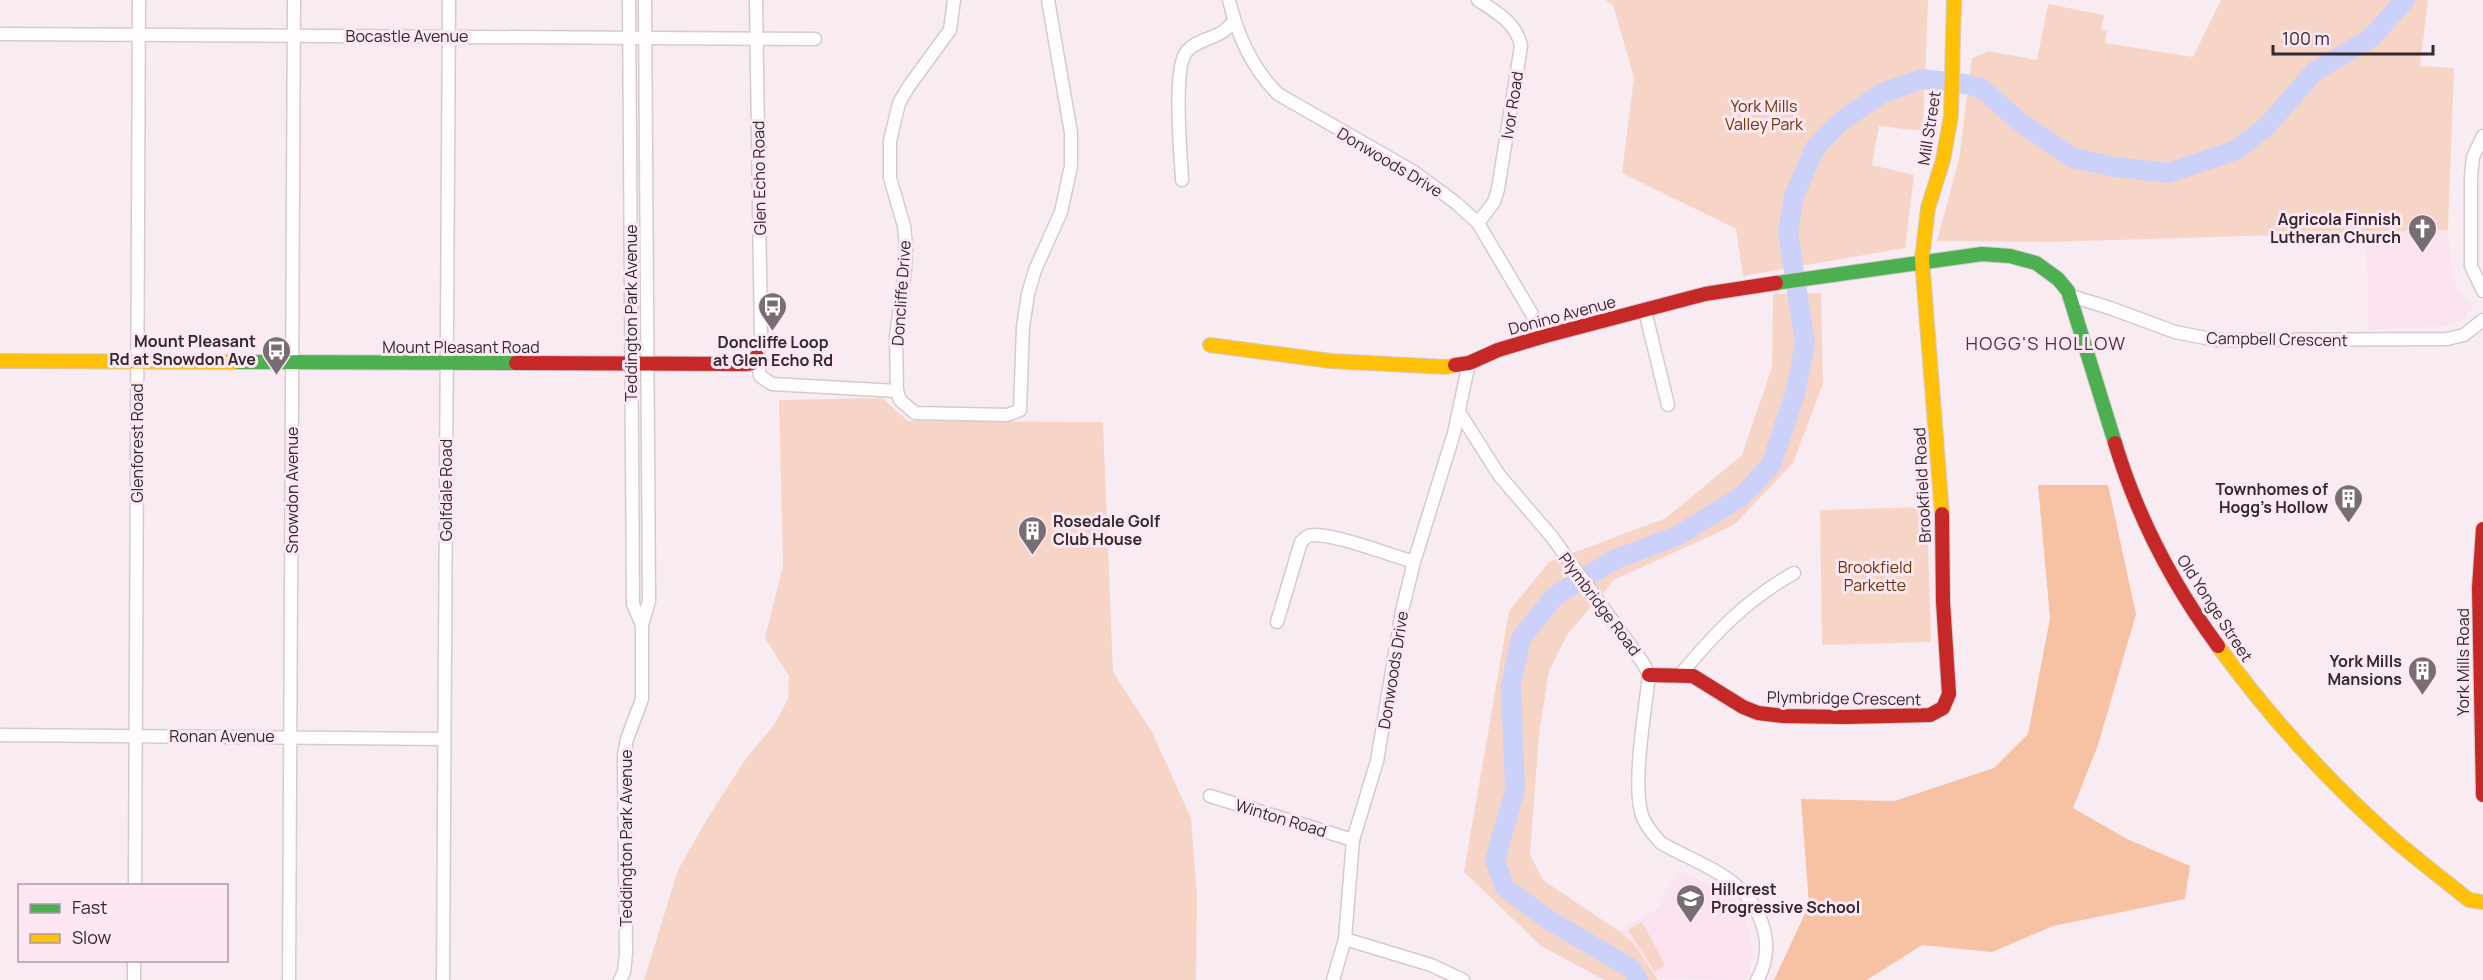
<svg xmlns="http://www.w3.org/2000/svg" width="2483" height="980" viewBox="0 0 2483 980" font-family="Manrope,sans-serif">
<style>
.built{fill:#fae2ef}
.green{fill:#f7d5c6}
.forest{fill:#f7c1a4}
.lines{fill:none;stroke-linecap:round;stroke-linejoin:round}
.river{stroke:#cbd1f8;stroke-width:20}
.street-casing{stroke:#d4cacf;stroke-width:15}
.fast-casing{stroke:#d4cacf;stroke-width:16}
.slow-casing{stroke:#d4cacf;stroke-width:16}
.jam-casing{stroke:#d4cacf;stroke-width:16}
.street{stroke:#fefcfd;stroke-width:12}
.fast{stroke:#4caf50;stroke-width:14}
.slow{stroke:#ffc107;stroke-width:14}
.jam{stroke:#c62828;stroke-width:14}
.labels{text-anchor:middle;stroke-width:6;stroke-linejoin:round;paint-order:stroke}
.street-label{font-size:16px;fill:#33292f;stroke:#fde7f3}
.park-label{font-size:16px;fill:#6e3509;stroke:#fde7f3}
.poi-label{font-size:16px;font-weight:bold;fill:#33292f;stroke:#fde7f3;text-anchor:end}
.neighbourhood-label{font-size:18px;letter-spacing:1.5px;fill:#493440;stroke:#fde7f3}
</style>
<rect width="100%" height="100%" fill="#f8ecf2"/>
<g class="built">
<polygon points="2448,230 2452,273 2456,287 2473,307 2464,318 2450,326 2369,330 2366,233"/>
<polygon points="1678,871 1709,884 1733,898 1744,916 1750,933 1752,955 1749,975 1745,980 1658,979 1634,944 1619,931 1658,908"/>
</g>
<g class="green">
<polygon points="1605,0 1928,0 1923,131 1879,126 1872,165 1914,175 1905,248 1743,276 1736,229 1622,173 1634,78 1613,5"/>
<polygon points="2221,0 2428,0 2420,66 2454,68 2448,230 2050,242 1937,241 1959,159 1972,58 1989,51 2037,60 2048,4 2104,15 2101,30 2107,31 2105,43 2193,57"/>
<polygon points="1821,293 1823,384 1793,463 1734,525 1614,580 1567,635 1549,671 1539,734 1530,854 1543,880 1619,931 1634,944 1658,980 1604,980 1541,946 1464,872 1509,611 1549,562 1666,518 1742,455 1772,367 1773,294"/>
<polygon points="882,398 908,421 1103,422 1113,672 1152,732 1191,818 1197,895 1196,980 644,980 678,870 710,814 747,757 774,725 788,699 789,676 765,638 783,565 779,400"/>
<polygon points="1927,507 1931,642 1822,645 1820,510"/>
<polygon points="1642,922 1665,965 1655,972 1628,930"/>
</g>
<polygon class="forest" points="2038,485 2108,485 2136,614 2098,745 2073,808 2127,839 2190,866 2185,899 2053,926 1992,952 1922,945 1867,980 1774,980 1809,905 1801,799 1894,801 1994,768 2028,734 2050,618"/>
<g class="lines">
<polyline class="river" points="1638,980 1632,969 1549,920 1505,888 1495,860 1515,790 1511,685 1521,638 1555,596 1614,560 1679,535 1742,496 1771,465 1795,394 1805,344 1788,232 1794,196 1815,148 1840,122 1882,93 1922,79 1966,84 1981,88 2021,123 2073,158 2115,167 2168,173 2236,150 2266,127 2315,71 2371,38 2405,0"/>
<defs>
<g id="street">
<polyline points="629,0 633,604 642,625"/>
<polyline points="756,0 761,340 757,356 760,376 772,384 897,391"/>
<polyline points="954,0 950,30 909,86 899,103 890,141 890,178 904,226 906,245 905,271 896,336 897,391 900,400 915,413 1007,415 1020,410 1023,327 1028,294 1035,270 1061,212 1071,166 1071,133 1048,0"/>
<path d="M 1229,0 C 1237,34 1253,69 1278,94 L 1414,172 L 1456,203 L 1478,223 L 1545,336"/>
<polyline points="0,34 815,39"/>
<polyline points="2483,136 2473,157 2471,177 2471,266 2483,291"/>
<path d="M 1182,180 C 1181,156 1172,67 1187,51 C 1197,40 1212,39 1224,31 C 1228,28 1230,24 1234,22"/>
<path d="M 1478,223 L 1494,202 L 1498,189 L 1521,46 C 1516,22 1497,13 1478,0"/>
<polyline points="2071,296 2110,308 2175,332 2216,340 2447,339 2464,335 2483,320"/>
<polyline points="1645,311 1668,405"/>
<path d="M 1459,412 L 1499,475 L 1552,537 L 1643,663 L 1649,675 C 1645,712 1633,778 1641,812 C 1644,824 1653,834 1661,843 C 1705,868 1754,879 1765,935 C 1768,950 1765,967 1757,980"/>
<path d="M 1277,622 L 1301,542 C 1305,538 1307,535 1313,535 C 1336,534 1390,555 1414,562"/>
<path d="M 1680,675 C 1715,633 1746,600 1794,573"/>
<polyline points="0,735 444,739"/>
<polyline points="1210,796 1353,840"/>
<polyline points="135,886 139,0"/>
<polyline points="1345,939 1431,965 1463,980"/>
<polyline points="134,980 134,960"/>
<polyline points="289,980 294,0"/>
<polyline points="443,980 449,0"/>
<polyline points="620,980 624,972 626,953 624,755 627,739 642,699 642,625 649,601 645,0"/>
<polyline points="1333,980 1345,939 1353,840 1377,761 1402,611 1414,562 1454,433 1469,363"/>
</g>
<g id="fast">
<polyline points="1776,283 1982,254 2010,256 2036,263 2058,279 2068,291 2115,443"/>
<polyline points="234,362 516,363"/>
</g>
<g id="slow">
<polyline points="1210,345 1331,361 1446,367 1455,365"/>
<polyline points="0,361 234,362"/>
<polyline points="1942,514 1922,259 1928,208 1943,160 1951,116 1954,0"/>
<path d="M 2218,646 C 2268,715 2326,779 2390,836 C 2416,859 2443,879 2469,900 L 2483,902"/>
</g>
<g id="jam">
<polyline points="516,363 746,364 752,363 757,356"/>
<polyline points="1455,365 1469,363 1498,350 1545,336 1705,294 1776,283"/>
<path d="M 2115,443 C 2137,516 2173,585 2218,646"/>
<polyline points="2483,529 2479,588 2483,795"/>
<polyline points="1649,675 1693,676 1743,707 1758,713 1783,716 1845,717 1930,715 1943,708 1949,694 1943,602 1942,514"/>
</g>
</defs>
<use href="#street" class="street-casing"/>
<use href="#fast" class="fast-casing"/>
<use href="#slow" class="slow-casing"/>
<use href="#jam" class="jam-casing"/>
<use href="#street" class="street"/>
<use href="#fast" class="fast"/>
<use href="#slow" class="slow"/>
<use href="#jam" class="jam"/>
</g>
<defs>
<symbol id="church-pin" viewBox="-11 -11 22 30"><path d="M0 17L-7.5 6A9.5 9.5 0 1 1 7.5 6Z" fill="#786d73" stroke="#fde7f3"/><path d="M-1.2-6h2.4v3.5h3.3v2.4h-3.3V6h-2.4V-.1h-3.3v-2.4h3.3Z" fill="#fff"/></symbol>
<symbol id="bus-pin" viewBox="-11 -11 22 30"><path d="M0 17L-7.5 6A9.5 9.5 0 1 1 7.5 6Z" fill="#786d73" stroke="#fde7f3"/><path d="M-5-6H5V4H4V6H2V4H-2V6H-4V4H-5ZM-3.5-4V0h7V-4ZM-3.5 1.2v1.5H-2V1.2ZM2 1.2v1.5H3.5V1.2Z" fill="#fff"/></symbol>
<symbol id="building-pin" viewBox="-11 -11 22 30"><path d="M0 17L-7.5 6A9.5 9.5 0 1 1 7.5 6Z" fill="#786d73" stroke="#fde7f3"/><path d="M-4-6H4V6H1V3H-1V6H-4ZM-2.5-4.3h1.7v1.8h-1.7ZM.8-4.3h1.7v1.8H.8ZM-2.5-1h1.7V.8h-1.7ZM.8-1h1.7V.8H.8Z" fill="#fff"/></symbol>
<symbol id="school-pin" viewBox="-11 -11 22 30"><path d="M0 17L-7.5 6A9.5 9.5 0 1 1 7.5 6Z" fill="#786d73" stroke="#fde7f3"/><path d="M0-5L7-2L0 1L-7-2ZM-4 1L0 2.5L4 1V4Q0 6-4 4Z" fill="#fff"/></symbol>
</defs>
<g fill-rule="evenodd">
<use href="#church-pin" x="2406" y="212" width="33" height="45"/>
<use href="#bus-pin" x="756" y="290" width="33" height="45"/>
<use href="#bus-pin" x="260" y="334" width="33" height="45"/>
<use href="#building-pin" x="2332" y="482" width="33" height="45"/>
<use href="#building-pin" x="1016" y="514" width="33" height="45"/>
<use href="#building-pin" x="2406" y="654" width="33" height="45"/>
<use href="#school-pin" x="1674" y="882" width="33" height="45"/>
</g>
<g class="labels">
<g class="street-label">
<text x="407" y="42">Bocastle Avenue</text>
<text transform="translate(1512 105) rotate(-81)" y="6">Ivor Road</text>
<text transform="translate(1929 128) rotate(-81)" y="6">Mill Street</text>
<text transform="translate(1390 162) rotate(31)" y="6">Donwoods Drive</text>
<text transform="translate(759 178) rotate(-91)" y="6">Glen Echo Road</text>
<text transform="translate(901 293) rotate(-86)" y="6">Doncliffe Drive</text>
<text transform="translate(631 313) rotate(-90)" y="6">Teddington Park Avenue</text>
<text transform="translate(1562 315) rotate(-15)" y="6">Donino Avenue</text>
<text transform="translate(2277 339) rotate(1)" y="6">Campbell Crescent</text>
<text x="461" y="353">Mount Pleasant Road</text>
<text transform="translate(137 443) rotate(-90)" y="6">Glenforest Road</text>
<text transform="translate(1922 485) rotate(-93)" y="6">Brookfield Road</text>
<text transform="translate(292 490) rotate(-90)" y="6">Snowdon Avenue</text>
<text transform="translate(446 490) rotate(-90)" y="6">Golfdale Road</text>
<text transform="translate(1600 604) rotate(53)" y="6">Plymbridge Road</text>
<text transform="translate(2215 608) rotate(57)" y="6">Old Yonge Street</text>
<text transform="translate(2463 662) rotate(-90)" y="6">York Mills Road</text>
<text transform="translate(1393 670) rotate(-81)" y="6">Donwoods Drive</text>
<text transform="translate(1844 698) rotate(1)" y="6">Plymbridge Crescent</text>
<text x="222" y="742">Ronan Avenue</text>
<text transform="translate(1281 818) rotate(17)" y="6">Winton Road</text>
<text transform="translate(626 838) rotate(-90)" y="6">Teddington Park Avenue</text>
</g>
<g class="park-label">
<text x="1764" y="112">York Mills<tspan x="1764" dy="18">Valley Park</tspan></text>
<text x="1875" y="573">Brookfield<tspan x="1875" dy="18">Parkette</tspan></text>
</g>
<g class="poi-label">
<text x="2401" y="225">Agricola Finnish<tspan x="2401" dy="18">Lutheran Church</tspan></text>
<text x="256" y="347">Mount Pleasant<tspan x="256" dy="18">Rd at Snowdon Ave</tspan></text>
<text x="773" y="348" text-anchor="middle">Doncliffe Loop<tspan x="773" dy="18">at Glen Echo Rd</tspan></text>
<text x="2328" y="495">Townhomes of<tspan x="2328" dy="18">Hogg's Hollow</tspan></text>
<text x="1053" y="527" text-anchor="start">Rosedale Golf<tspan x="1053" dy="18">Club House</tspan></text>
<text x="2402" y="667">York Mills<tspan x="2402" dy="18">Mansions</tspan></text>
<text x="1711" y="895" text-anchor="start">Hillcrest<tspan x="1711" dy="18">Progressive School</tspan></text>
</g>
<g class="neighbourhood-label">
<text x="2046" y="350">HOGG'S HOLLOW</text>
</g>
</g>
<rect x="18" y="884" width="210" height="78" fill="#fde7f3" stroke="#ac9ba5" stroke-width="1.5"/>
<rect x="30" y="904" width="30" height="9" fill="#4caf50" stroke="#ac9ba5" stroke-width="1.5"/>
<text x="72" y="914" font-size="18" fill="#33292f">Fast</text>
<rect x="30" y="934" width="30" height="9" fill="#ffc107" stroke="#ac9ba5" stroke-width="1.5"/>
<text x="72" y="944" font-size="18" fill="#33292f">Slow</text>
<path d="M2273 45v9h160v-9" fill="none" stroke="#33292f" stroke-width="3"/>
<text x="2282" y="45" font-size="18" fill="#33292f" stroke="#fde7f3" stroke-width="4.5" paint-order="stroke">100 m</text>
</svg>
